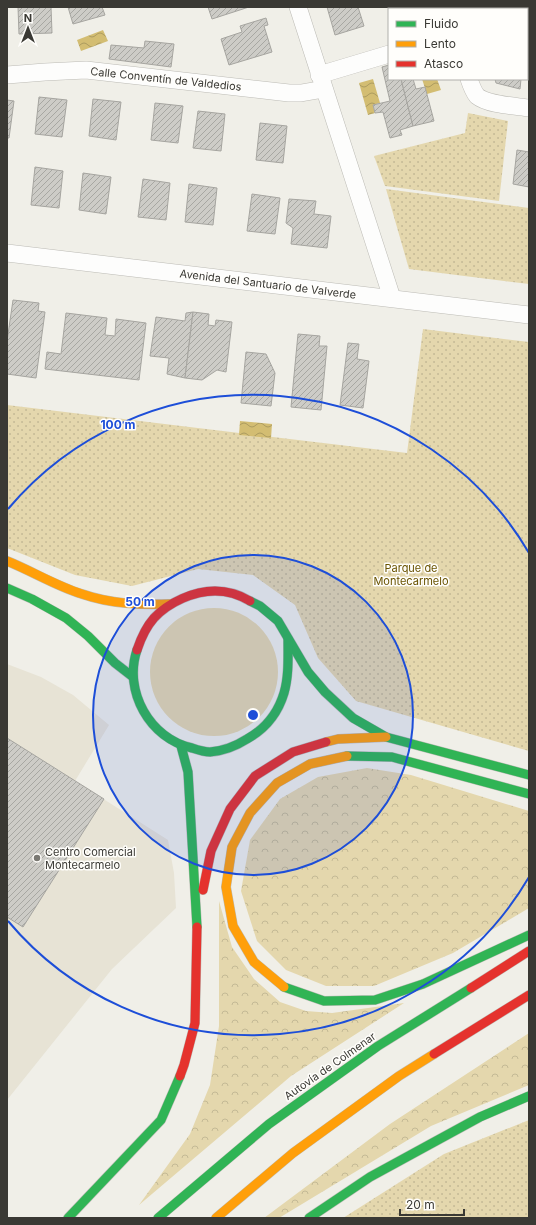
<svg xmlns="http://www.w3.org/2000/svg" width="536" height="1225" viewBox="0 0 536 1225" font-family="Inter,sans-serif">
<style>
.built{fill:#e7e3d5}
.grass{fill:url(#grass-dots)}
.forest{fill:url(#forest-crowns)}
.garden{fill:#e4d7ad}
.water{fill:url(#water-waves)}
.building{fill:url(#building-hatch);stroke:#a6a5a0}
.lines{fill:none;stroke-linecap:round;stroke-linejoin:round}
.street-casing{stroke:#bcbbb5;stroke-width:18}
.fast-casing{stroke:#bcbbb5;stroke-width:10}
.slow-casing{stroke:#bcbbb5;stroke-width:10}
.jam-casing{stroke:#bcbbb5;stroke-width:10}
.street{stroke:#fdfdfc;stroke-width:17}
.fast{stroke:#30b455;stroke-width:9}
.slow{stroke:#ff9f0a;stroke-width:9}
.jam{stroke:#e5322d;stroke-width:9}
.ring{fill:none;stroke:#1d4ed8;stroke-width:2}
.poi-dot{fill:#7a7973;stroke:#fffefb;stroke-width:1.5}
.labels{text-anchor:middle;stroke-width:3;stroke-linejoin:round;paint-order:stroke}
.street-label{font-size:11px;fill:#3a3934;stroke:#fffefb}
.park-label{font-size:11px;fill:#695300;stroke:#fffefb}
.poi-label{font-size:11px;fill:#3a3934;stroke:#fffefb;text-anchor:start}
.centre{fill:#1d4ed8;stroke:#fffefb;stroke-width:2}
.ring-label{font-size:12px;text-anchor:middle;font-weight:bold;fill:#1d4ed8;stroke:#fffefb;stroke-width:3;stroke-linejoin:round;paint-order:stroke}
</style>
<defs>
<pattern id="grass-dots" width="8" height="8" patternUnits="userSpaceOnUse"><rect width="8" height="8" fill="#e4d7ad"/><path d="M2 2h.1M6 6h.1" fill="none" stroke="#c4b995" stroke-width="1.8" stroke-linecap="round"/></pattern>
<pattern id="forest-crowns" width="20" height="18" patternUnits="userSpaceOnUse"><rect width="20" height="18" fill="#e4d7ad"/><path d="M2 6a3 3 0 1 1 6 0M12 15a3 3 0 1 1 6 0" fill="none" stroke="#c4b995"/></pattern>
<pattern id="water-waves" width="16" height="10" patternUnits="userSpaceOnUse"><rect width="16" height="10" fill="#d3bd72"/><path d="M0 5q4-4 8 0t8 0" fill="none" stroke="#ac9b5e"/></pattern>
<pattern id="building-hatch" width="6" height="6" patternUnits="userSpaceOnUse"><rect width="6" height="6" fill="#cdccc7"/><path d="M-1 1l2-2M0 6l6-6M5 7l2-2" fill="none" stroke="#a7a7a2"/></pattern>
</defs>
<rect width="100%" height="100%" fill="#f0efe8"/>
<polygon class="built" points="7,664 41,677 73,695 109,725 75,781 168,840 174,873 176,908 112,969 7,1100"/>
<g class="grass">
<polygon points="468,113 508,121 499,201 385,186 374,156 465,133"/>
<polygon points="386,189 529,208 529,284 409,269"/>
<polygon points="423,329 529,342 528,467 529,467 529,751 356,701 318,658 295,605 253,575 198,569 132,586 75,575 7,548 7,405 407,453"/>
<polygon points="529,1120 529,1218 343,1218 444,1154"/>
</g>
<g class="forest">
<polygon points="367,768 411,775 529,811 529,908 453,953 374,986 326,986 286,970 257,941 241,891 250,840 280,799 318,777"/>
<polygon points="219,901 232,947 254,979 280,1002 306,1011 332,1013 404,1003 291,1076 139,1205 190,1134 210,1085 219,1026"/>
<polygon points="529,1033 529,1085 431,1126 279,1218 264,1218 390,1124"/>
</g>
<circle class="garden" cx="214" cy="672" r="64"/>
<g class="water">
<polygon points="103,30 108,41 81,51 77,40"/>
<polygon points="373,79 380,103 373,105 375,113 368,115 359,83"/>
<polygon points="422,79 437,79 441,90 427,94"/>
<polygon points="240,421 272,424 271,438 239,435"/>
</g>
<g class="building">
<polygon points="18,7 51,7 52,33 19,34"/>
<polygon points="68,7 102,7 105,15 73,24"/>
<polygon points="208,7 249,7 212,19"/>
<polygon points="327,7 358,7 364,26 335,35"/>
<polygon points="266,18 268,25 264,26 272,52 229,65 221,39 242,32 240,26"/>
<polygon points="145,41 174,44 171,67 109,59 111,45 144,48"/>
<polygon points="389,65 389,79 401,79 413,126 400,130 402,135 390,138 383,112 375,113 373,105 390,101 382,67"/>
<polygon points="401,79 413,79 416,89 425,87 434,121 413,126"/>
<polygon points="495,79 521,79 520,89 496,83"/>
<polygon points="39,97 67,100 62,137 35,134"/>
<polygon points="93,99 121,102 116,140 89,136"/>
<polygon points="7,100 14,101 9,138 7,138"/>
<polygon points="155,103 183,106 178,143 151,140"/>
<polygon points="198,111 225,114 221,151 193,148"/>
<polygon points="260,123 287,126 283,163 256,160"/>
<polygon points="517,150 529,152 529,187 513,184"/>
<polygon points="35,167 63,171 59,208 31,205"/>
<polygon points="83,173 111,177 106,214 79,210"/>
<polygon points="143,179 170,183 166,220 138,217"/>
<polygon points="189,184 217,188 213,225 185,222"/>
<polygon points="252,194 280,198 275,234 247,231"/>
<polygon points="289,199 316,201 314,214 331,216 327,248 291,244 293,228 286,223"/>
<polygon points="13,300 39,303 38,311 45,312 36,378 7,374 7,341"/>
<polygon points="193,312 185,378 167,374 169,358 150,356 156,317 185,321 186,313"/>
<polygon points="193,312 209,314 208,325 215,326 216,320 232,322 226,372 217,370 202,380 185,378"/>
<polygon points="66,313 107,318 105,335 115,336 116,319 146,323 139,380 45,369 47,352 61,354"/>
<polygon points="298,334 320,336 319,346 327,346 321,410 291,407"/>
<polygon points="348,343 359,344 357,359 369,361 363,408 340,405"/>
<polygon points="246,352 266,354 275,373 271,406 241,403"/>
<polygon points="7,738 104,799 23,927 7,917"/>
</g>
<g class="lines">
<defs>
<g id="street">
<polyline points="298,7 392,298"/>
<polyline points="527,13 529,12"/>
<polyline points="7,75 45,72 86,70 289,93 301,93 324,89"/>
<polyline points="319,75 389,54"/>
<path d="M 469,79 C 471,85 473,91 477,96 C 488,105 515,106 529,108"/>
<polyline points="7,253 529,315"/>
</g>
<g id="fast">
<polyline points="7,588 32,599 66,618 88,636 115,663 133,677"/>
<polyline points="250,601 260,606 278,621 308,672 325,692 353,718 386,737 529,775"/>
<path d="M 137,650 C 123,691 150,739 192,748 C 198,750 204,752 210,752 C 223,751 236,746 247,739 C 265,729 278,713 284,693 C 289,676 288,657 288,639"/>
<polyline points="181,746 188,772 197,927"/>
<polyline points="347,756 392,757 529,794"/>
<polyline points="284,987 324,1001 375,1000 423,984 529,935"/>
<polyline points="68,1218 161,1120 180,1076"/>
<polyline points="158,1218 269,1124 378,1046 471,988"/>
<polyline points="309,1218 370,1177 480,1117 529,1096"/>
</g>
<g id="slow">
<path d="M 7,561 C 32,571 56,586 82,594 C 111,604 140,605 170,604"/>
<polyline points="326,742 338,739 386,737"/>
<polyline points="284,987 254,962 233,926 226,887 232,847 250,813 277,783 310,764 347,756"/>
<polyline points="216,1218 293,1153 399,1076 434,1054"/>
</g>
<g id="jam">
<path d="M 137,650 C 141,638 146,627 154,618 C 169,602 194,591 215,591 C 227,591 240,595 250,601"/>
<polyline points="203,890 211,851 230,809 255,776 293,752 326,742"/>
<polyline points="471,988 529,951"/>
<polyline points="434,1054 529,995"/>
<polyline points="180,1076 184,1065 195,1023 197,927"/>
</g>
</defs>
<use href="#street" class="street-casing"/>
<use href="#fast" class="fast-casing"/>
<use href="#slow" class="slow-casing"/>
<use href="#jam" class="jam-casing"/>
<use href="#street" class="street"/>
<use href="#fast" class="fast"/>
<use href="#slow" class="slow"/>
<use href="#jam" class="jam"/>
</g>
<circle cx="253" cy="715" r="160" fill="#1d4ed8" fill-opacity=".12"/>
<g class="ring">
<circle cx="253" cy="715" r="160"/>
<path d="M529 877A320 320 0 0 1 8 921M8 509A320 320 0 0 1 529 553"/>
</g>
<circle class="poi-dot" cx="37" cy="858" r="4"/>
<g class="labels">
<g class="street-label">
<text transform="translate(166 79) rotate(6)" y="4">Calle Conventín de Valdedios</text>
<text transform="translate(268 284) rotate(7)" y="4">Avenida del Santuario de Valverde</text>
<text transform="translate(330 1066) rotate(-35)" y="4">Autovía de Colmenar</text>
</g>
<g class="park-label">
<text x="411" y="572">Parque de<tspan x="411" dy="13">Montecarmelo</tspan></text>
</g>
<g class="poi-label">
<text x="45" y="856">Centro Comercial<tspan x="45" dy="13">Montecarmelo</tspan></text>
</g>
</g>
<circle cx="253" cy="715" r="6" class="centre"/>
<g class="ring-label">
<text x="118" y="429">100 m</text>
<text x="140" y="606">50 m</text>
</g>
<rect width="536" height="1225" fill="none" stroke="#3a3934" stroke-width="16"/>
<rect x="388" y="8" width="140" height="72" fill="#fffefb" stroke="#b0afab"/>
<rect x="396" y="21" width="20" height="6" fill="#30b455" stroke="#b0afab"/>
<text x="424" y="28" font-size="12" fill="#3a3934">Fluido</text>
<rect x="396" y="41" width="20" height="6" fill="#ff9f0a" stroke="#b0afab"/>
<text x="424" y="48" font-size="12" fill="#3a3934">Lento</text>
<rect x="396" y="61" width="20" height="6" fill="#e5322d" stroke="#b0afab"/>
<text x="424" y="68" font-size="12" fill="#3a3934">Atasco</text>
<g transform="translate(28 28)" stroke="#fffefb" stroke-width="3" paint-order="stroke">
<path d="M0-3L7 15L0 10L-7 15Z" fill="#3a3934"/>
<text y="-6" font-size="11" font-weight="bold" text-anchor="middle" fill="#3a3934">N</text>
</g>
<path d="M400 1209v6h64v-6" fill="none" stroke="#3a3934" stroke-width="2"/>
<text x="406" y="1209" font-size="12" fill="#3a3934" stroke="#fffefb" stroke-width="3" paint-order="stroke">20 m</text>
</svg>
